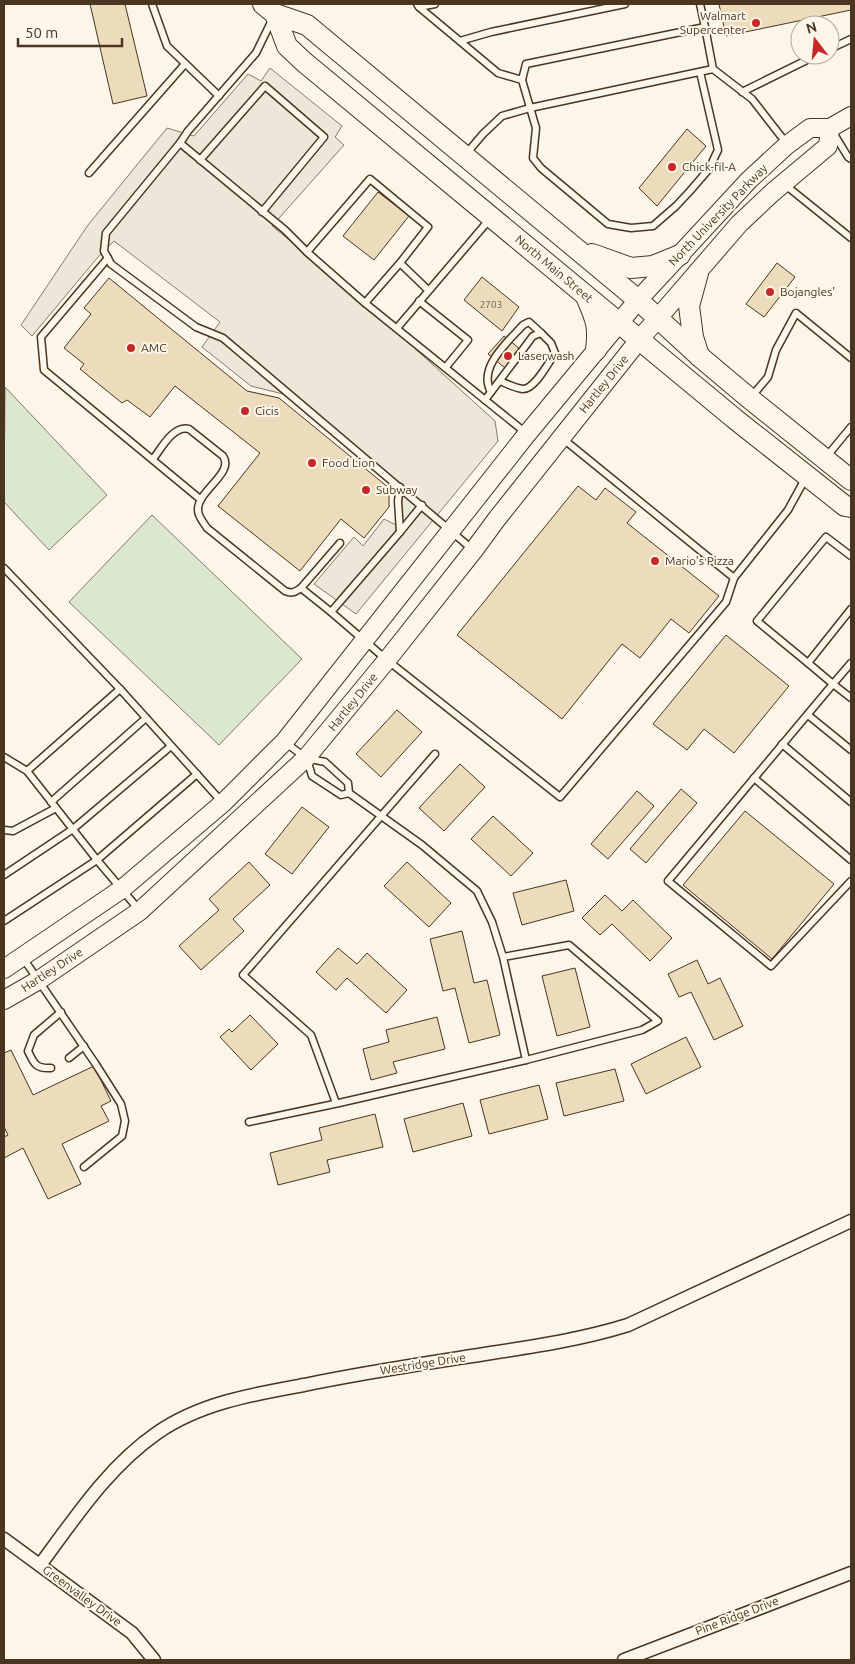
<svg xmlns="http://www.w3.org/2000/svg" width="855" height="1664" viewBox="0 0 855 1664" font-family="Ubuntu,sans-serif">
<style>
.green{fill:#dce7d0;stroke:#887966}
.parking{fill:#ede7d9;stroke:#887966}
.building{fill:#ecdcbc;stroke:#4a3520}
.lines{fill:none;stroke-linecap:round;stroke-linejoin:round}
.lane-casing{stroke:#4a3520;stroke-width:9}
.street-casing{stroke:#4a3520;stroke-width:15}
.secondary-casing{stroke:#4a3520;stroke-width:20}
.primary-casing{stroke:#4a3520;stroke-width:22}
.lane{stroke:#fbf6e9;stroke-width:6}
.street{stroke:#fbf6e9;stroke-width:12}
.secondary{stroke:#fbf6e9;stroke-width:18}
.primary{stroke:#fbf6e9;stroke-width:20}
.poi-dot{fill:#c62828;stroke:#fbf6e9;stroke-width:2}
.labels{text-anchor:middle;stroke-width:4;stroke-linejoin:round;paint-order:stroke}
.number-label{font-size:10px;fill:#725f47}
.poi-label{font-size:12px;fill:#4a3520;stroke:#fbf6e9;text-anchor:start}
.street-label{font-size:12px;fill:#4a3520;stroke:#fbf6e9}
</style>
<rect width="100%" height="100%" fill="#fbf6e9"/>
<g class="green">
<polygon points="5,387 107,495 49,550 4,502"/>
<polygon points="152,515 302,659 219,745 69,602"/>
</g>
<polygon class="parking" points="270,68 342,126 335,137 344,145 272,226 338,279 495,421 498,441 356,614 314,584 354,537 363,546 384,519 396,525 398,487 287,395 251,386 202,347 220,322 114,241 98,257 32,336 21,325 88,225 167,128 194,136 248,74 261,81"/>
<g class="building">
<polygon points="90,4 125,4 147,96 113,104"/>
<polygon points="719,4 851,4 851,10 726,36"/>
<polygon points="687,129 706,146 657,206 639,188"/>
<polygon points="378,192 409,216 374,260 343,236"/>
<polygon points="777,263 795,277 764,317 746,304"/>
<polygon points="482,277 519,307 502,331 464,300"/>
<polygon points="109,278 247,391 279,398 389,488 389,507 364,538 341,519 300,571 218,506 260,453 175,386 150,417 127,400 122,403 80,369 84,364 64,348 91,314 84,308"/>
<polygon points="504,336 526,354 510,372 488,354"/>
<polygon points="578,486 596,500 605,488 636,512 627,523 719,596 689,633 671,619 640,658 622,644 562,719 457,635"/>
<polygon points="726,635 789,686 734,753 704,729 687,750 653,724"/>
<polygon points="397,710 422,732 381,777 356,754"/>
<polygon points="460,764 485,787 444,831 419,808"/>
<polygon points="681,789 697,803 646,863 630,849"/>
<polygon points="637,791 654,806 608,859 591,844"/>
<polygon points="302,807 329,827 292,874 265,854"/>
<polygon points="745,811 834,884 772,959 683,885"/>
<polygon points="493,816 533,853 511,876 471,839"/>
<polygon points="249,862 270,885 233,919 244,931 201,970 179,946 219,910 209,899"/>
<polygon points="407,862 451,903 429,927 384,886"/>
<polygon points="566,880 574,911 522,925 513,893"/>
<polygon points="605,895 622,911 633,900 672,938 650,961 612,924 600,935 582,918"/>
<polygon points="462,931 474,983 487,980 500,1035 469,1043 455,988 443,991 430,939"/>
<polygon points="338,948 357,964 367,953 407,990 386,1013 347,978 336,990 316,972"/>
<polygon points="697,960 708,984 720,978 743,1026 714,1040 691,992 679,997 668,974"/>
<polygon points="575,968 590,1027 557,1036 542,976"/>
<polygon points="250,1015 278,1044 251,1070 220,1037 229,1029 232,1032"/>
<polygon points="437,1017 445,1049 393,1062 397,1073 371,1080 363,1049 389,1042 386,1030"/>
<polygon points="686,1037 701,1067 646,1094 631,1064"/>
<polygon points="11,1050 33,1095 94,1066 111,1101 101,1106 109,1121 62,1144 81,1184 48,1199 23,1148 4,1158 4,1137 8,1135 4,1127 4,1053"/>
<polygon points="615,1069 624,1101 564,1116 556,1083"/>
<polygon points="539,1085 548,1119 489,1134 480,1100"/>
<polygon points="463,1103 472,1136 413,1152 404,1119"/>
<polygon points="375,1114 383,1147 327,1160 330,1172 278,1185 270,1153 322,1140 319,1128"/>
</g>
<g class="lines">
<defs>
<g id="lane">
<polyline points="152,4 167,46 219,96"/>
<polyline points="417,4 419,7 498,73 522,80 536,128 533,158 541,168 608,224 631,228 653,226 676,206 690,191 709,169 718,150 700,72"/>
<polyline points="419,7 435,4"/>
<polyline points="272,20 256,53 188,131 180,143 106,233 104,251 111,264 196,327 223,338 472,549"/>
<polyline points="705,27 713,69"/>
<polyline points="460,41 491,32 625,4"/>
<polyline points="830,49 851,39"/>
<polyline points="522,80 526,64 705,27 700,4"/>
<polyline points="742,92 817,55"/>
<polyline points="834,134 848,157 851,159"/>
<polyline points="180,143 285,230 307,252 365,303 526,433"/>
<polyline points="466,154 483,134 502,116 530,108 713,69 752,99 787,144"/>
<polyline points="200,160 265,86 324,137 262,212"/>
<polyline points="89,173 185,64"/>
<polyline points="784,184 851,238"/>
<polyline points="307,252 370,179 428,227 400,263 365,303"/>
<polyline points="108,258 41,337 44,370 200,499"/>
<polyline points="400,263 428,290"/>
<polyline points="419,301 468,340 446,367"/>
<polyline points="397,328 489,220"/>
<path d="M 491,392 C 477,367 509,341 523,325 L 529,322 L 541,333"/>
<polyline points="752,396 768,377 776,350 796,313 851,358"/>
<path d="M 485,400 L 533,336 L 541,333 L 551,343 L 555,353 C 549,362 535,389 523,389 C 515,388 507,384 500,381"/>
<polyline points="562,438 734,578 788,510 805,479"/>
<polyline points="827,456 851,427"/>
<path d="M 153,459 C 161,449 173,425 189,429 L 223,456 C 235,473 197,491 198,510 C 198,517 204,523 207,528 L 285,591 C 292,594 295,592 301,588"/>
<polyline points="422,505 400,532 331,612 387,660 560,797 726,602 734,578"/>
<polyline points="400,532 398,501 400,487"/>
<polyline points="851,556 826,537 757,621 808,663 851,609"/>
<polyline points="4,568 120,689 222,802"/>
<polyline points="331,612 301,588 340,543"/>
<polyline points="808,663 833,684 851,663"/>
<polyline points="120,689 27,771 97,860 140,911"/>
<polyline points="851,698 833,684 668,881 771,966 851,881"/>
<polyline points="808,715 851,750"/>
<polyline points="286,743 306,758 325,762 348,783 349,793 422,845 477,891 492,922 503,957 526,1060 642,1030 658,1021 569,945 503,957"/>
<polyline points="782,744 851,802"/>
<polyline points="4,757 27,771"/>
<polyline points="307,759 312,776 341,795 349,793"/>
<polyline points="754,778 851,860"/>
<polyline points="51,802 146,718"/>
<polyline points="4,830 13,831 56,808"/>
<polyline points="4,875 73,829 171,746"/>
<polyline points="4,921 97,860 197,774"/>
<polyline points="23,958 95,1063 121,1104 125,1121 122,1136 84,1167"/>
<polyline points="69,1058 84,1046"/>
<path d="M 51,1068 C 36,1069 34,1064 28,1051 L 34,1035 L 61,1012"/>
<polyline points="336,1103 311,1035 243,975 435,754"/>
<polyline points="249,1122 339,1103 526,1060"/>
</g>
<g id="street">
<polyline points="4,1539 132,1633 154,1660"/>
<path d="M 40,1565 C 75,1518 108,1467 157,1433 C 200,1403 254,1394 304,1385 C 366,1372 428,1363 491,1353 C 537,1346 583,1339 628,1325 L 851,1221"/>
<polyline points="624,1660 851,1573"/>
</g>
<g id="secondary">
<polyline points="4,969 122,889 223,803 285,741 527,434 638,300 749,180 787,145 810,128 830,128 851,116"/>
<polyline points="4,1000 39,980 140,911 306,758 387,660 474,550 496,520 639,340 739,224 773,192 828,146 830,128"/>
</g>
<g id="primary">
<polyline points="263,4 275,14 307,25 638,300 699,356 749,398 851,480"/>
<polyline points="275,14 287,46 304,62 735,419 845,506 851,507"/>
<polyline points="592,254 631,268 653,266 680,255"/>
<polyline points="698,273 689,306 693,337 699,356"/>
<path d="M 587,299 C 596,320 599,326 596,350"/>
</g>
</defs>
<use href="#lane" class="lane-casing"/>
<use href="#street" class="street-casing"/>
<use href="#secondary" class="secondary-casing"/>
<use href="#primary" class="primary-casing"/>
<use href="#lane" class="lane"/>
<use href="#street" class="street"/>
<use href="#secondary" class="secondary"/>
<use href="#primary" class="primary"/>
</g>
<g class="poi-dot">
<circle cx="756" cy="23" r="5"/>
<circle cx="672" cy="167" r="5"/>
<circle cx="770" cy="292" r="5"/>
<circle cx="131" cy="348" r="5"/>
<circle cx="508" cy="356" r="5"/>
<circle cx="245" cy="411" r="5"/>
<circle cx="312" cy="463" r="5"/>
<circle cx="366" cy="490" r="5"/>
<circle cx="655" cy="561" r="5"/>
</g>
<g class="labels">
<g class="number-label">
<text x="491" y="308">2703</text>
</g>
<g class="poi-label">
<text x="746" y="20" text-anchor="end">Walmart<tspan x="746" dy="14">Supercenter</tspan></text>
<text x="682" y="171">Chick-fil-A</text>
<text x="780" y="296">Bojangles'</text>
<text x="141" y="352">AMC</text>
<text x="518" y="360">Laserwash</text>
<text x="255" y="415">Cicis</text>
<text x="322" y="467">Food Lion</text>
<text x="376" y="494">Subway</text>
<text x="665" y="565">Mario's Pizza</text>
</g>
<g class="street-label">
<text transform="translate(718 215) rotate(-46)" y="4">North University Parkway</text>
<text transform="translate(554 269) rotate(40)" y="4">North Main Street</text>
<text transform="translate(604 384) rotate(-51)" y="4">Hartley Drive</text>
<text transform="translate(353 702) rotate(-51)" y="4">Hartley Drive</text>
<text transform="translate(52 970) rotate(-33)" y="4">Hartley Drive</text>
<text transform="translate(423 1364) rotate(-9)" y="4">Westridge Drive</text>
<text transform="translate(82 1596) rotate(36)" y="4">Greenvalley Drive</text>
<text transform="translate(737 1616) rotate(-21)" y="4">Pine Ridge Drive</text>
</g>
</g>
<rect width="855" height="1664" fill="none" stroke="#4a3520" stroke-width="10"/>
<g transform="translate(815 40) rotate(344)"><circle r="24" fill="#fbf6e9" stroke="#b4a999"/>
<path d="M0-4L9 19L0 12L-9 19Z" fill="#c62828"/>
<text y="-8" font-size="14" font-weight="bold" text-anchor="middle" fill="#4a3520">N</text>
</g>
<path d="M18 38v8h104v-8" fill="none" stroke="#4a3520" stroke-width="2.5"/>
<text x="25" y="38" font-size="15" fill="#4a3520" stroke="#fbf6e9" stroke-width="4" paint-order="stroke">50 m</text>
</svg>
